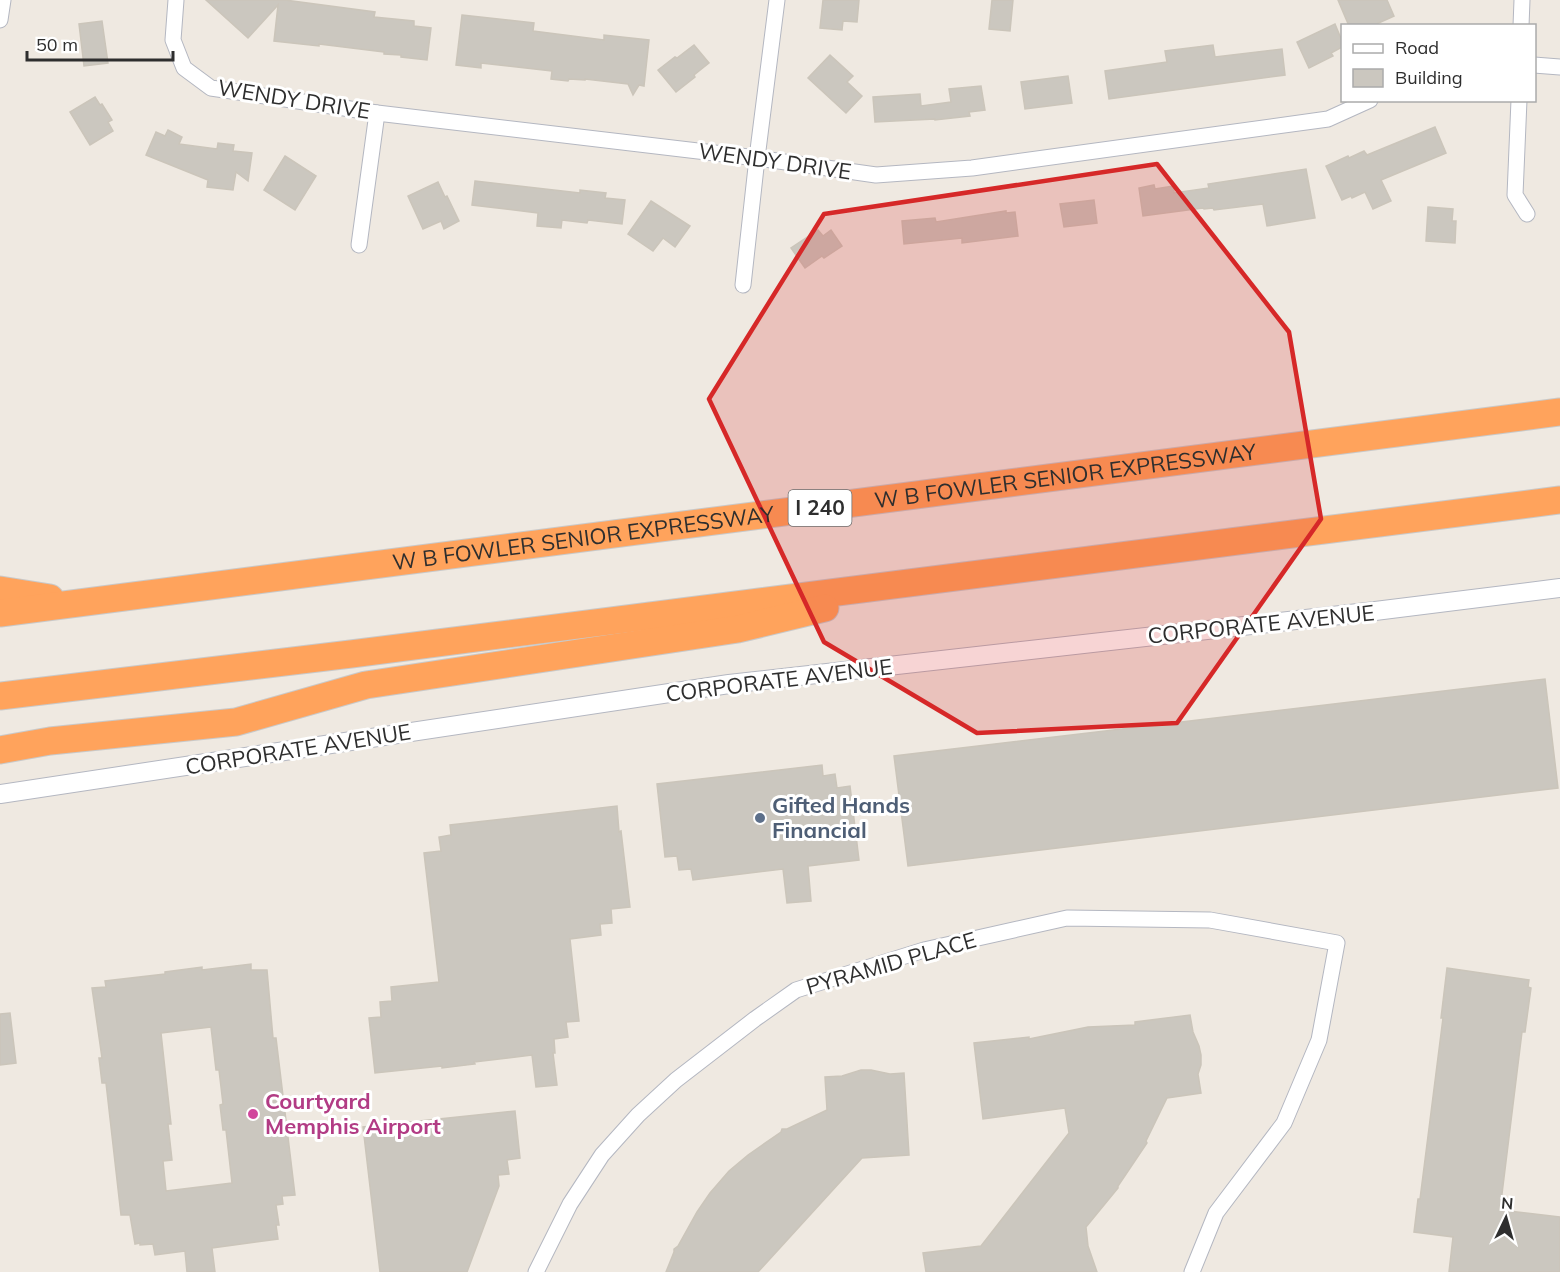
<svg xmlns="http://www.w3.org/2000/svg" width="1560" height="1272" viewBox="0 0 1560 1272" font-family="Mulish,sans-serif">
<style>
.building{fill:#cbc7bf;stroke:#cbc5ba;stroke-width:1.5;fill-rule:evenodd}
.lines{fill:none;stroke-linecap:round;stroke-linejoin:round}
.minor-casing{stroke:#b4b7c1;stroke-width:17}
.tertiary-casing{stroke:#b4b7c1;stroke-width:20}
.motorway-casing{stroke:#c9c9c9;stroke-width:29}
.minor{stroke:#fff;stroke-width:15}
.tertiary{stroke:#fff;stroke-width:18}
.motorway{stroke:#ffa35c;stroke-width:27}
.marked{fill:#d62828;fill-opacity:0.2;stroke:#d62828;stroke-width:4.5;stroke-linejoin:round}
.service-dot{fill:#5c6f8a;stroke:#fff;stroke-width:2}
.hotel-dot{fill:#d1479c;stroke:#fff;stroke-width:2}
.labels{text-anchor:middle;stroke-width:6;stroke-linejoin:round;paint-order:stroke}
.shield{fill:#fff;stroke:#6d6d6d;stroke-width:1.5}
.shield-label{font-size:21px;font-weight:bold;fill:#2e2e2e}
.street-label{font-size:22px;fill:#2e2e2e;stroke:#fff}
.service-label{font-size:22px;font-weight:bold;fill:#4e5e75;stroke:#fff;text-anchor:start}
.hotel-label{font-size:22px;font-weight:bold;fill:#b23c85;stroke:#fff;text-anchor:start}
</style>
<rect width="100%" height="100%" fill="#efe9e1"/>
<g class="building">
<polygon points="206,0 285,0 375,12 374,17 414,21 414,26 431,28 427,60 401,57 401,55 384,54 384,52 319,44 319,46 274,41 278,5 248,38"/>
<polygon points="823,0 859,0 857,22 843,21 842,30 820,28"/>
<polygon points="992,0 1013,0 1010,31 989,29"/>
<polygon points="1338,0 1387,0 1394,16 1372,26 1349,26"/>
<polygon points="462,15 534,23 533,31 604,40 604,35 649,40 644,86 639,85 633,95 628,84 585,79 585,80 569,79 568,81 551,79 552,71 481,63 481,68 456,65"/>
<polygon points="102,21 108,63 84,66 79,24"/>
<polygon points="1335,24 1342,41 1342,47 1331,53 1333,56 1309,68 1297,42"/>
<polygon points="694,45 709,63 694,75 695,77 676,92 658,70 675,57 677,58"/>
<polygon points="1213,45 1215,57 1282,49 1285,75 1109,99 1105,71 1167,62 1165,51"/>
<polygon points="830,55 853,76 847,82 862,96 846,113 808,78"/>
<polygon points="1068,76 1072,103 1025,109 1021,82"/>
<polygon points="981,86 985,110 969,112 970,116 935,120 935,119 875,122 873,97 920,94 921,106 951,102 949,89"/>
<polygon points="95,97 100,105 102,104 112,120 108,122 113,131 90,145 70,112"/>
<polygon points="1435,127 1446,153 1381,180 1391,201 1373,209 1365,192 1352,198 1351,196 1342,200 1326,166 1348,156 1349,158 1364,151 1367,155"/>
<polygon points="168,130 182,137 179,144 217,149 218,143 234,145 233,151 252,153 248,181 236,172 233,190 207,187 208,180 146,155 156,132 165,136"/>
<polygon points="285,156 316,176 295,210 264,190"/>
<polygon points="1306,169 1315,218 1267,226 1263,204 1214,210 1213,208 1204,209 1203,208 1143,216 1139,188 1154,185 1155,189 1174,186 1174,193 1209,188 1208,184"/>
<polygon points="475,181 580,193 580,190 606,193 605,198 625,200 622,224 588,220 587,223 562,220 561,228 537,226 538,213 472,205"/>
<polygon points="438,182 445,197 447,196 459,221 444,229 441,221 423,229 408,196"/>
<polygon points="1094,200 1097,223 1064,227 1060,204"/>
<polygon points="651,201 690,226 675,247 663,238 653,251 628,234"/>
<polygon points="1428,207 1453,209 1452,221 1456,221 1455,243 1426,241"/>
<polygon points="1006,211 1006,213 1015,212 1018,236 962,243 962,238 904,244 902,221 935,218 936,222"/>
<polygon points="818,230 823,236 831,230 842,246 824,258 822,256 805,268 791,248"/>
<polygon points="1545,679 1558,788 908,866 894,756"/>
<polygon points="822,765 823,776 835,774 837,788 850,786 859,860 808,866 811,901 787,903 783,869 693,880 691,869 679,870 677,856 665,857 657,784"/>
<polygon points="617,806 619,832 621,831 630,907 611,909 612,923 600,924 601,935 570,939 579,1021 566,1022 568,1037 554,1039 555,1053 553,1053 557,1085 536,1087 532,1055 474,1062 475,1064 442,1068 442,1066 375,1073 369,1018 381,1017 380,1002 392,1001 391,987 439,982 424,853 441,851 439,837 451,835 450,825"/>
<path d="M 251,964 L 251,970 L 267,970 L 273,1038 L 276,1038 L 295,1195 L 282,1196 L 283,1204 L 276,1205 L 279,1225 L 276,1225 L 278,1239 L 212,1248 L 215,1272 L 187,1272 L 185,1251 L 155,1255 L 153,1244 L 140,1245 L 140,1243 L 135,1244 L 130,1215 L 121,1215 L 106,1083 L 102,1083 L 99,1058 L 102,1058 L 92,988 L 106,987 L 105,981 L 165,974 L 165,972 L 202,967 L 202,970 ZM 211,1027 L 216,1070 L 219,1070 L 223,1104 L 220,1105 L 223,1130 L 226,1130 L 232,1183 L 166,1191 L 163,1161 L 172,1160 L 168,1124 L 171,1124 L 161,1033 Z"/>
<polygon points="1447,968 1529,980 1528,987 1531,988 1525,1032 1522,1032 1500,1210 1560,1217 1560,1272 1449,1272 1453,1237 1414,1232 1418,1199 1420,1199 1443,1018 1441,1018"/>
<polygon points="10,1013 16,1063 0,1065 0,1014"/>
<polygon points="1190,1015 1193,1032 1199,1046 1201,1055 1201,1065 1198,1074 1201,1093 1167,1098 1146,1141 1147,1143 1118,1186 1118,1188 1086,1227 1088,1246 1097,1272 926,1272 923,1253 981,1246 1069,1133 1065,1108 983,1119 974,1043 1029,1037 1029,1039 1088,1027 1135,1025 1135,1022"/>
<polygon points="861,1070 871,1070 890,1074 904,1073 909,1155 862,1158 758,1272 666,1272 674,1252 674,1249 678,1246 697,1212 710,1193 729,1171 748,1155 781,1132 782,1129 787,1129 827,1110 825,1077 842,1076"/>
<polygon points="515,1111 520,1158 507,1160 509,1174 498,1175 499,1186 467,1272 380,1272 363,1127"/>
</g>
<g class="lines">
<defs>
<g id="minor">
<polyline points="176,0 173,40 184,68 211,88 377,113 757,158 876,175 972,168 1328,119 1370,100"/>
<polyline points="0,20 3,0"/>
<polyline points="1521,26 1522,0"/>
<polyline points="1534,65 1560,67"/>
<polyline points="1519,100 1515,195 1527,214"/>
<polyline points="359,245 377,113"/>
<polyline points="743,285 757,158 777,0"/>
<polyline points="536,1272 570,1204 602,1155 638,1115 676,1080 755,1019 796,990 924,950 1067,918 1210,920 1337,943 1319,1040 1284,1123 1216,1213 1192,1272"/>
</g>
<polyline id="tertiary" points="0,794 729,684 1367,612 1560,588"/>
<g id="motorway">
<polyline points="0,590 50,598"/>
<path id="s1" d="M 0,613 L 1560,412"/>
<polyline points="0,696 351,654 1560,500"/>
<polyline points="0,750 50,741 236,722 366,685 738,629 825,608"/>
</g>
</defs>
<use href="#minor" class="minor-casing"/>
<use href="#tertiary" class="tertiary-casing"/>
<use href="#motorway" class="motorway-casing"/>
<use href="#minor" class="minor"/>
<use href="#tertiary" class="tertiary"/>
<use href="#motorway" class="motorway"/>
</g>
<path class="marked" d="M 1157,164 L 1289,332 L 1321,519 L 1177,723 L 977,733 L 824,642 L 709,399 L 824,214 Z"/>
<circle class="service-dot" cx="760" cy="818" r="6"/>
<circle class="hotel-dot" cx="253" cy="1114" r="6"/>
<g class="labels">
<rect class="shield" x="788.5" y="490" width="63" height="36" rx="4.5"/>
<g class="shield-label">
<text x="820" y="515">I 240</text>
</g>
<g class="street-label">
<text transform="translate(294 99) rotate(9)" y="8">WENDY DRIVE</text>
<text transform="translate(775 161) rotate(8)" y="8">WENDY DRIVE</text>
<text dy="8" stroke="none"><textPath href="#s1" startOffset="1074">W B FOWLER SENIOR EXPRESSWAY</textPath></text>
<text dy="8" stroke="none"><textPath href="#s1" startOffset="588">W B FOWLER SENIOR EXPRESSWAY</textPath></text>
<text transform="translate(1261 624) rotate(-6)" y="8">CORPORATE AVENUE</text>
<text transform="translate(779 680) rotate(-7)" y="8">CORPORATE AVENUE</text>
<text transform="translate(298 749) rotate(-9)" y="8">CORPORATE AVENUE</text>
<text transform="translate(891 963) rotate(-16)" y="8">PYRAMID PLACE</text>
</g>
<g class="service-label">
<text x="772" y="813">Gifted Hands<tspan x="772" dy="25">Financial</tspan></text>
</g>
<g class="hotel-label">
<text x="265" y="1109">Courtyard<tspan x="265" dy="25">Memphis Airport</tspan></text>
</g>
</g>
<rect x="1341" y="24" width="195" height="78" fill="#ffffff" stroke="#ababab" stroke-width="1.5"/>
<rect x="1353" y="44" width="30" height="9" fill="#ffffff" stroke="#ababab" stroke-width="1.5"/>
<text x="1395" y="54" font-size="18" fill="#2e2e2e">Road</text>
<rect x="1353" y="69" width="30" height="18" fill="#cbc7bf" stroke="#ababab" stroke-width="1.5"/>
<text x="1395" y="84" font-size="18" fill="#2e2e2e">Building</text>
<g transform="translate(1506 1218) rotate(5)" stroke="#ffffff" stroke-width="4.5" paint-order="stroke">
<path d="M0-4.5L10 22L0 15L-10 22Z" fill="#2e2e2e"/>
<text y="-9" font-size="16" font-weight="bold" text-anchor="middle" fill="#2e2e2e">N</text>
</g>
<path d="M27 51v9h146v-9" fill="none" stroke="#2e2e2e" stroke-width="3"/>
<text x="36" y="51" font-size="18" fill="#2e2e2e" stroke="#ffffff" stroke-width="4.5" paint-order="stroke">50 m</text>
</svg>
